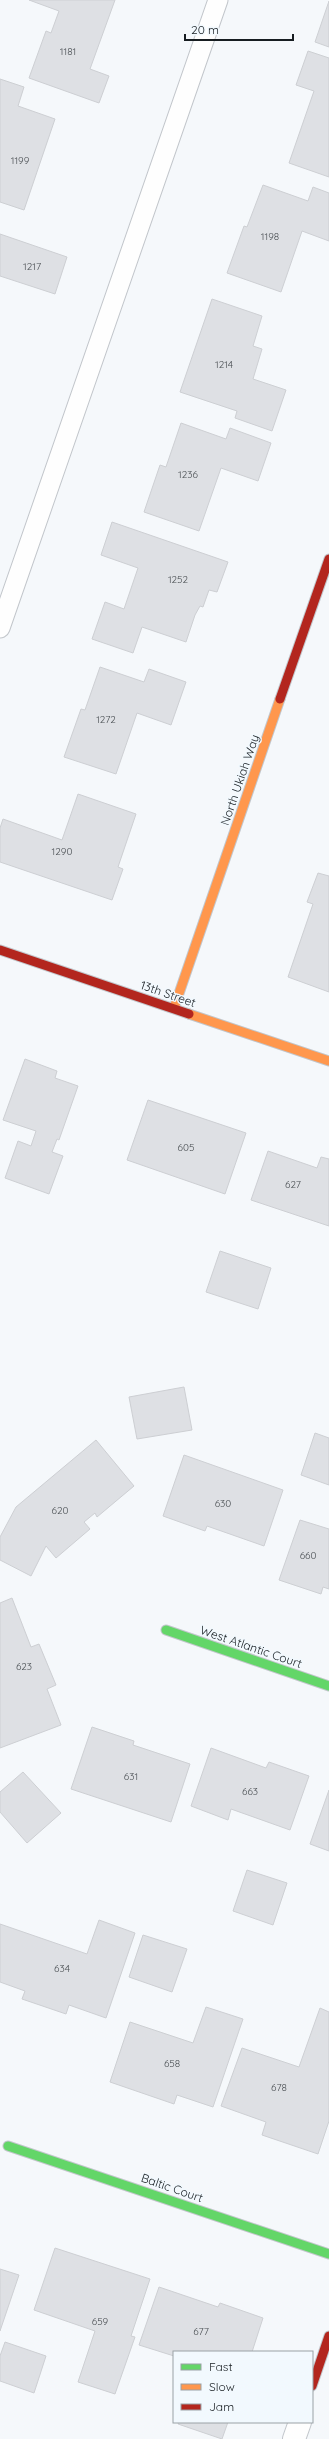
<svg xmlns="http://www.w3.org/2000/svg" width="329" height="2439" viewBox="0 0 329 2439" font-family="Quicksand,sans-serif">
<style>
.building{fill:#dee0e4;stroke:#cdcfd3}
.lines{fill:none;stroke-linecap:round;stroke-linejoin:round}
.lane-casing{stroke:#c2c6cb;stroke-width:21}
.street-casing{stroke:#c2c6cb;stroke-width:24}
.fast-casing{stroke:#c2c6cb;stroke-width:11}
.slow-casing{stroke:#c2c6cb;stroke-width:11}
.jam-casing{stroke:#c2c6cb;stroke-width:11}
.lane{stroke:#fefefe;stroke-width:19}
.street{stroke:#fefefe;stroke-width:22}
.fast{stroke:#63d668;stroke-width:9}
.slow{stroke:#ff974d;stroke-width:9}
.jam{stroke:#b3261e;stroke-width:9}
.labels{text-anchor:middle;stroke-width:3;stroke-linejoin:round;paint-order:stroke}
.number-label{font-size:10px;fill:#494e52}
.street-label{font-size:12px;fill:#171d21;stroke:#f2f9fe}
</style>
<rect width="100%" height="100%" fill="#f5f8fb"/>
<g class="building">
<polygon points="29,0 115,0 90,69 109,76 99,103 29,78 46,31 51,33 59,11"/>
<polygon points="329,1 329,47 315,42"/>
<polygon points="308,51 329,58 329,177 289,163 314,91 296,85"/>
<polygon points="0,79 24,87 18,106 55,119 24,210 0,202"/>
<polygon points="263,185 308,201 313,187 329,193 329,241 302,231 281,292 227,273 244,226 247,227"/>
<polygon points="0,234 67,257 55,294 0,276"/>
<polygon points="212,299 262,316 253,346 262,349 253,379 286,390 272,431 235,418 237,411 180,392"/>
<polygon points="181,423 226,439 230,428 271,443 258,481 221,468 199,531 144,512 160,465 166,467"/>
<polygon points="112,522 228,562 217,592 209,590 203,607 200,606 195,615 186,642 142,627 133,653 92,639 105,602 124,609 138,568 101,555"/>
<polygon points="100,667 144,682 149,669 186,682 171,725 137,713 116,774 64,757 81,709 85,710"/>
<polygon points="78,794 136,814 118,867 123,869 112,900 0,862 0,828 3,819 62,840"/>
<polygon points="318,873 329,876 329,992 288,977 313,904 307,902"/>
<polygon points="25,1059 57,1071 55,1078 78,1086 59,1140 57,1139 52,1152 63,1156 49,1194 5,1178 18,1141 31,1146 36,1131 3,1120"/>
<polygon points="148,1100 246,1133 225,1194 127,1160"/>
<polygon points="268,1151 317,1168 321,1157 329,1159 329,1226 251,1200"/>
<polygon points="220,1251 271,1268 258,1309 206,1292"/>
<polygon points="184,1387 192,1430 137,1439 129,1397"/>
<polygon points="315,1433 329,1438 329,1485 301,1475"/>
<polygon points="96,1440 134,1486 97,1517 95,1513 84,1522 90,1529 56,1558 46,1546 31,1576 0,1560 0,1537 16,1507"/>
<polygon points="184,1455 283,1490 264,1546 207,1526 205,1531 163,1516"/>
<polygon points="300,1520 329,1529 329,1589 323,1587 321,1594 279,1580"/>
<polygon points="12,1598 31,1647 39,1644 56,1685 47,1689 61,1725 0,1748 0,1603"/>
<polygon points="92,1727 134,1741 133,1745 190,1764 171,1822 71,1789"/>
<polygon points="211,1748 266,1768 269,1762 309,1776 290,1830 231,1809 228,1820 191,1806"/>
<polygon points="23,1772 61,1813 27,1843 0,1812 0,1792"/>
<polygon points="329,1790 329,1851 310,1844"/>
<polygon points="247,1870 287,1883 273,1925 233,1911"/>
<polygon points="99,1920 135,1933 106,2018 69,2005 66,2014 22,1999 25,1991 0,1982 0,1924 87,1954"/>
<polygon points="143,1935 187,1949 172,1992 129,1977"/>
<polygon points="206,2007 243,2019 213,2107 177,2095 174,2104 110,2082 130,2022 193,2043"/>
<polygon points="320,2008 329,2012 329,2121 318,2154 262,2135 266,2122 221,2106 242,2048 299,2067"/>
<polygon points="55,2248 150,2279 131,2336 135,2337 115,2394 78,2382 95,2331 34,2310"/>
<polygon points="0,2269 19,2275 0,2331"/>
<polygon points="159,2287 218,2307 220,2303 263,2318 252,2352 174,2352 174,2356 139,2345"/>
<polygon points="5,2342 46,2356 34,2393 0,2381 0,2356"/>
<polygon points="179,2422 228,2422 222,2439 178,2424"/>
</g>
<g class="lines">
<defs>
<polyline id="lane" points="0,628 218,0"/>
<polyline id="street" points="294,2439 300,2422"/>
<g id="fast">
<polyline points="166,1630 329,1686"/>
<polyline points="8,2146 329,2254"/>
</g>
<g id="slow">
<polyline points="174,1008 280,699"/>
<polyline points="189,1014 329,1061"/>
</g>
<g id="jam">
<polyline points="280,699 329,559"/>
<polyline points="0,950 189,1014"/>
<polyline points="312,2386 329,2336"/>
</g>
</defs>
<use href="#lane" class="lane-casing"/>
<use href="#street" class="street-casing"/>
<use href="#fast" class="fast-casing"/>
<use href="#slow" class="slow-casing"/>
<use href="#jam" class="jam-casing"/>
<use href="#lane" class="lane"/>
<use href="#street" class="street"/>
<use href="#fast" class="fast"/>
<use href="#slow" class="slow"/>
<use href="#jam" class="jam"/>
</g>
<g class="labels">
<g class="number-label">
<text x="68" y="55">1181</text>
<text x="20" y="164">1199</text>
<text x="270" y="240">1198</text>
<text x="32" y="270">1217</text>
<text x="224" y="368">1214</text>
<text x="188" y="478">1236</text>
<text x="178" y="583">1252</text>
<text x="106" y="723">1272</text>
<text x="62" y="855">1290</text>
<text x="186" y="1151">605</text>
<text x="293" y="1188">627</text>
<text x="223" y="1507">630</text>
<text x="60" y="1514">620</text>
<text x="308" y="1559">660</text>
<text x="24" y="1670">623</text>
<text x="131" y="1780">631</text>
<text x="250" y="1795">663</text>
<text x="62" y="1972">634</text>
<text x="172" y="2067">658</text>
<text x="279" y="2091">678</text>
<text x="100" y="2325">659</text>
<text x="201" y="2335">677</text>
</g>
<g class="street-label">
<text transform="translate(240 780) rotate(-71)" y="4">North Ukiah Way</text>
<text transform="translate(168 994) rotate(19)" y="4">13th Street</text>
<text transform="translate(251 1647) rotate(19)" y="4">West Atlantic Court</text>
<text transform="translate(172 2188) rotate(19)" y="4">Baltic Court</text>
</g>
</g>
<rect x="173" y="2351" width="140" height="72" fill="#f2f9fe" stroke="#9aa1a6"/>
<rect x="181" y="2364" width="20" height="6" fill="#63d668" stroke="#9aa1a6"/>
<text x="209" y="2371" font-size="12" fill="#171d21">Fast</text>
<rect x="181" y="2384" width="20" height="6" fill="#ff974d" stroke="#9aa1a6"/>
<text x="209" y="2391" font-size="12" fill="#171d21">Slow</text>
<rect x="181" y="2404" width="20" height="6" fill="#b3261e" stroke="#9aa1a6"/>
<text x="209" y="2411" font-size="12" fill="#171d21">Jam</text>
<path d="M185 34v6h108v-6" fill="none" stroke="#171d21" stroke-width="2"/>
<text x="191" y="34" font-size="12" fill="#171d21" stroke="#f2f9fe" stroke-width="3" paint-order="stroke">20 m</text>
</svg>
